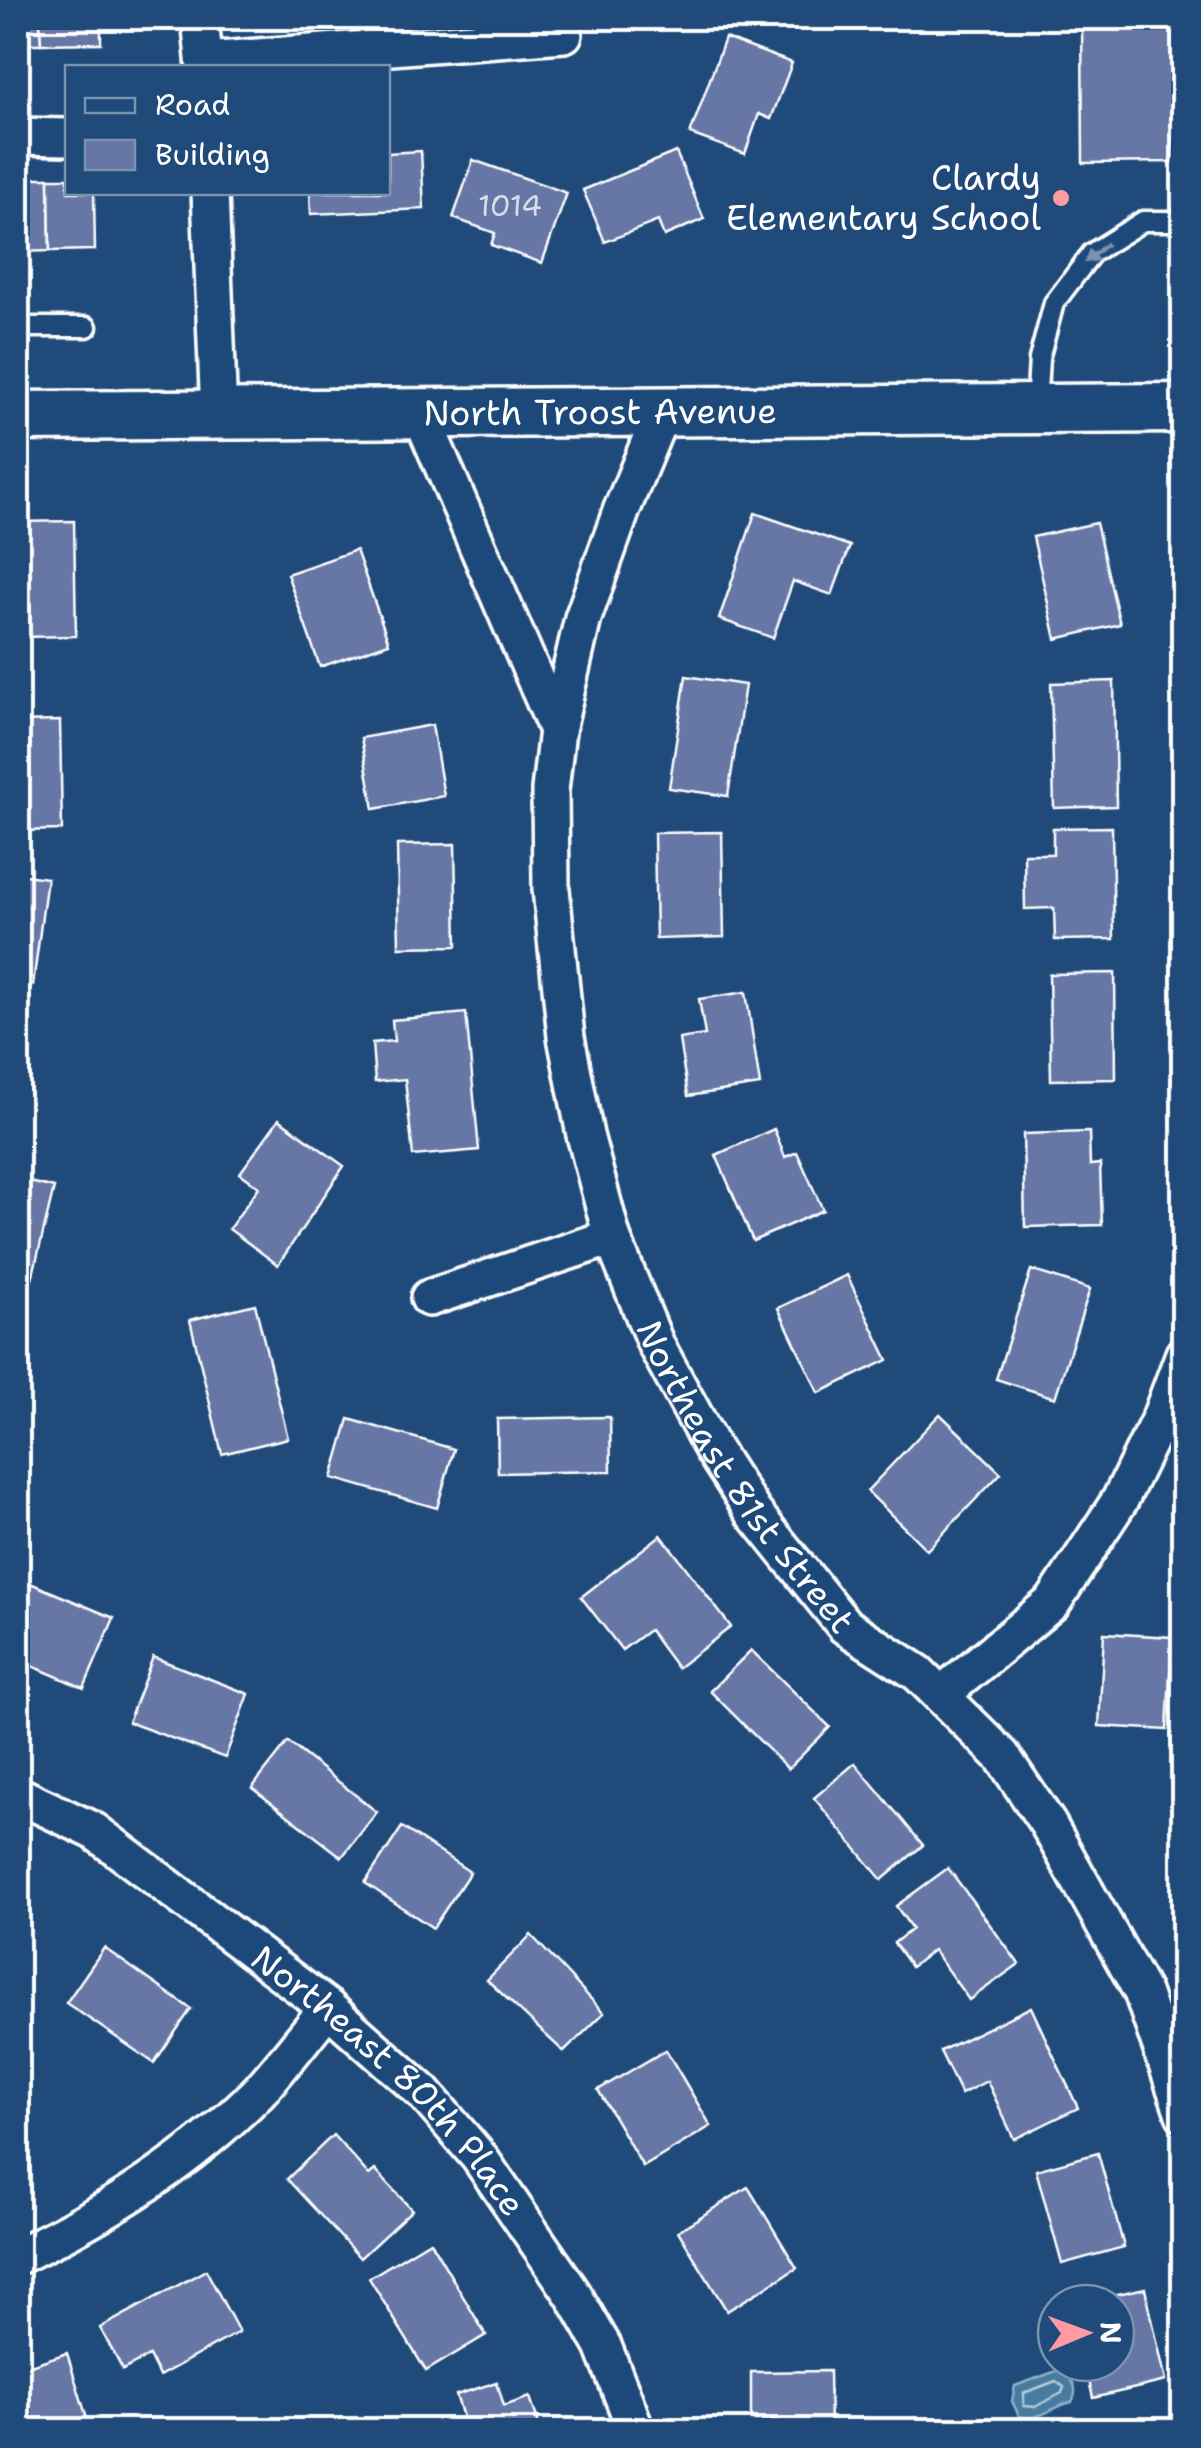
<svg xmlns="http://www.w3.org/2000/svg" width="1201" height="2448" viewBox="0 0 1201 2448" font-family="'Shantell Sans',sans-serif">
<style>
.water{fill:#447ca0;stroke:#8fb0c6;stroke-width:2.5}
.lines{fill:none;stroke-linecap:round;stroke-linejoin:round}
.shore{stroke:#b4cbd9;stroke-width:2.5}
.building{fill:#6676a5;stroke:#fff;stroke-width:2.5}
.lane-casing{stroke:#fff;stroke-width:25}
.street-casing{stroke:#fff;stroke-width:42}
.secondary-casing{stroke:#fff;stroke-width:55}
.lane{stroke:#1f4a7a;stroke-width:18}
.street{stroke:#1f4a7a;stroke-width:35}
.secondary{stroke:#1f4a7a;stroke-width:48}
.oneway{fill:#7992af}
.poi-dot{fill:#ff9aa2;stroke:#1f4a7a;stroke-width:4}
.labels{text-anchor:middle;stroke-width:8;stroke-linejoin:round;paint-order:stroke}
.number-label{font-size:30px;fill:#d9dde8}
.poi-label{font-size:35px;fill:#fff;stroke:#1f4a7a;text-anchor:end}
.street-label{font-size:35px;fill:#fff;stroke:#1f4a7a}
</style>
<rect width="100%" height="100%" fill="#1f4a7a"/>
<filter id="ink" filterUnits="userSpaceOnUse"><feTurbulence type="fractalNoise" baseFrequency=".01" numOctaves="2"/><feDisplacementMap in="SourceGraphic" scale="20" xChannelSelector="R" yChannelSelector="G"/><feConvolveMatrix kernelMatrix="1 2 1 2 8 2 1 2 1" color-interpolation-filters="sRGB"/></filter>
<g filter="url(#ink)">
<path class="water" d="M 1059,2370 C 1071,2377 1080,2388 1072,2402 C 1053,2406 1039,2422 1019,2416 L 1012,2401 L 1015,2386 Z"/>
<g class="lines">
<polygon class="shore" points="1056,2381 1064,2387 1062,2393 1035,2407 1024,2406 1024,2393"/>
</g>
<g class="building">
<polygon points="18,18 40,18 41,44 18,44"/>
<polygon points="40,18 101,18 101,43 41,44"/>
<polygon points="1082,18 1184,19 1184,139 1173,140 1172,162 1083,163"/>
<polygon points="725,38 792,63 771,119 759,114 745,154 690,134"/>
<polygon points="421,151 424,209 311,214 310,192 388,192 388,153"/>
<polygon points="676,152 704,219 664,236 658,221 605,242 583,190"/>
<polygon points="473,160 567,193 542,263 491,245 495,233 453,218"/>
<polygon points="21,178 49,178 50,251 18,252"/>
<polygon points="49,178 68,178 68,192 94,192 95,250 50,251"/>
<polygon points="755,513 850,546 832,595 793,581 773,638 719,619"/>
<polygon points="74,521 76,636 18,637 18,522"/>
<polygon points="1096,523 1120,624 1056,639 1033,537"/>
<polygon points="356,550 389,643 320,667 287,574"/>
<polygon points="686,676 745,685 728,796 669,788"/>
<polygon points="1114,681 1116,806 1054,808 1051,683"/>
<polygon points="60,721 62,830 18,831 18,722"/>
<polygon points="432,725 444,796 374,809 361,738"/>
<polygon points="1112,827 1114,939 1055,940 1054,908 1025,909 1024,854 1053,854 1053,828"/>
<polygon points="722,832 724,937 656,939 654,833"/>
<polygon points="455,844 457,946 399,947 397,845"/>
<polygon points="18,874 47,878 33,985 18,983"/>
<polygon points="1115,973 1116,1079 1051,1080 1049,974"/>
<polygon points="746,992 760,1085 688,1096 679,1039 705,1035 699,999"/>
<polygon points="466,1013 479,1150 413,1156 405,1079 375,1082 372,1043 394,1041 392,1020"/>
<polygon points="279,1119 344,1166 278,1265 229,1229 259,1187 240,1173"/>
<polygon points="774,1129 785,1157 797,1152 823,1210 753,1241 716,1155"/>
<polygon points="1089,1132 1090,1165 1100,1164 1102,1225 1025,1227 1023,1134"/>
<polygon points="18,1179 54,1188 24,1312 18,1310"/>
<polygon points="1031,1270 1090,1289 1055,1398 996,1379"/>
<polygon points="847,1275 888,1360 819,1393 778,1308"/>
<polygon points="255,1304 288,1438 222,1454 190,1320"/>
<polygon points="940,1414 1001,1473 927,1550 867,1491"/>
<polygon points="610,1417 611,1471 498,1473 497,1419"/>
<polygon points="349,1419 454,1449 437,1508 332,1478"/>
<polygon points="661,1535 731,1627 677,1668 649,1630 622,1650 581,1597"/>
<polygon points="18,1578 114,1618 84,1688 18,1660"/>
<polygon points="1104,1633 1172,1637 1167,1730 1099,1726"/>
<polygon points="751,1650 830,1727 788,1769 710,1691"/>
<polygon points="153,1657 249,1694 225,1758 128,1722"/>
<polygon points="288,1742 377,1812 342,1857 252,1788"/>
<polygon points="855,1763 923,1845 882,1880 814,1798"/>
<polygon points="402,1827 470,1872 433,1928 365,1883"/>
<polygon points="948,1868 1019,1964 969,2000 933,1950 911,1967 894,1943 912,1929 896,1906"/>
<polygon points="531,1935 604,2013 564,2052 487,1980"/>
<polygon points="104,1948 191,2009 154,2063 66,2003"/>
<polygon points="1031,2007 1078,2108 1014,2139 987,2081 961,2094 940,2051"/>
<polygon points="666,2050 711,2126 643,2167 598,2090"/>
<polygon points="333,2135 369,2175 375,2170 412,2210 360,2258 287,2179"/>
<polygon points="1098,2153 1124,2247 1062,2264 1036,2170"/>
<polygon points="748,2187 797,2268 727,2311 678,2231"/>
<polygon points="430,2241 486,2335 426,2371 369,2278"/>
<polygon points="206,2270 239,2332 159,2376 149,2356 123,2370 100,2328"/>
<polygon points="1145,2288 1166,2381 1093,2398 1085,2363 1116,2363 1116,2303 1077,2303"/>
<polygon points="67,2353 88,2422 60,2430 18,2430 18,2369"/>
<polygon points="829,2371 830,2430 777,2430 777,2420 751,2420 751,2372"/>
<polygon points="497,2382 504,2406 530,2397 541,2430 446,2430 445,2426 464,2420 456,2395"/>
</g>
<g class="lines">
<defs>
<g id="lane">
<polyline points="18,327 87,327"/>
<polyline points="1036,407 1039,359 1054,303 1092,253 1143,221 1184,221"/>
</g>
<g id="street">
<polyline points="200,18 205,68"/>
<polyline points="205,61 564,34"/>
<polyline points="18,136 68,137"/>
<polyline points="210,192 219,416"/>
<path id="s1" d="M 662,412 L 622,509 L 583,618 L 557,730 L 550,790 L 551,889 L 566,1037 L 585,1135 L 612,1237 L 656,1345 L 712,1448 L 754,1513 L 845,1626 L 918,1673 L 1002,1756 L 1048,1824 L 1142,1992 L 1184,2114"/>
<polyline points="420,413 557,730"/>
<polyline points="429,1298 612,1237"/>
<polyline points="941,1695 1053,1602 1120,1500 1160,1418 1184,1354"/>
<path id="s2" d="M 18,1795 L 94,1831 L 328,2008 L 423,2092 L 479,2157 L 573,2294 L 603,2346 L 636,2430"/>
<path d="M 18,2256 C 107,2214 190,2162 259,2091 C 283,2065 305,2035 328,2008"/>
</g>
<g id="secondary">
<path id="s3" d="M 18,416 L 1184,408"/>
</g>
</defs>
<use href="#lane" class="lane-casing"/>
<use href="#street" class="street-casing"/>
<use href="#secondary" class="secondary-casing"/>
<use href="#lane" class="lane"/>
<use href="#street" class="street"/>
<use href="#secondary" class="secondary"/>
</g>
<defs><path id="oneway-solid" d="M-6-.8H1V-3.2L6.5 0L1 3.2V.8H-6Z" transform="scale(2.5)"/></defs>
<use class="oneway" href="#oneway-solid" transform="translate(1096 253) rotate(140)"/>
</g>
<circle class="poi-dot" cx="1061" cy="198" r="10"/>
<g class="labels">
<g class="number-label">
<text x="510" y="216">1014</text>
</g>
<g class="poi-label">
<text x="1041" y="190">Clardy<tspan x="1041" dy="40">Elementary School</tspan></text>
</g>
<g class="street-label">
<text dy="12" stroke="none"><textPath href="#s3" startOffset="582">North Troost Avenue</textPath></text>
<text dy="12" stroke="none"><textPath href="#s1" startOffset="1125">Northeast 81st Street</textPath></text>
<text dy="12" stroke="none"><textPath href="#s2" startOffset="472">Northeast 80th Place</textPath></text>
</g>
</g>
<rect width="1201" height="2448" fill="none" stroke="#1f4a7a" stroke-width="60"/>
<rect x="30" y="30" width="1141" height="2388" fill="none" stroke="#fff" stroke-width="4" filter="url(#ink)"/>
<rect x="65" y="65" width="325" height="130" fill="#1f4a7a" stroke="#7992af" stroke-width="2.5"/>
<rect x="85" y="98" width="50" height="15" fill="#1f4a7a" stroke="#7992af" stroke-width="2.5"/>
<text x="155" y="115" font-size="30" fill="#ffffff">Road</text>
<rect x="85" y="140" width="50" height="30" fill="#6676a5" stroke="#7992af" stroke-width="2.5"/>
<text x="155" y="165" font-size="30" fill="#ffffff">Building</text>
<g transform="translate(1086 2333) rotate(89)"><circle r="48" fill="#1f4a7a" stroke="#7992af" stroke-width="2.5"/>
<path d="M0-8L18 38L0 25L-18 38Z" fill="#ff9aa2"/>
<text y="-15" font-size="28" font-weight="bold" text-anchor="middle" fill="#ffffff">N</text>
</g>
</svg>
